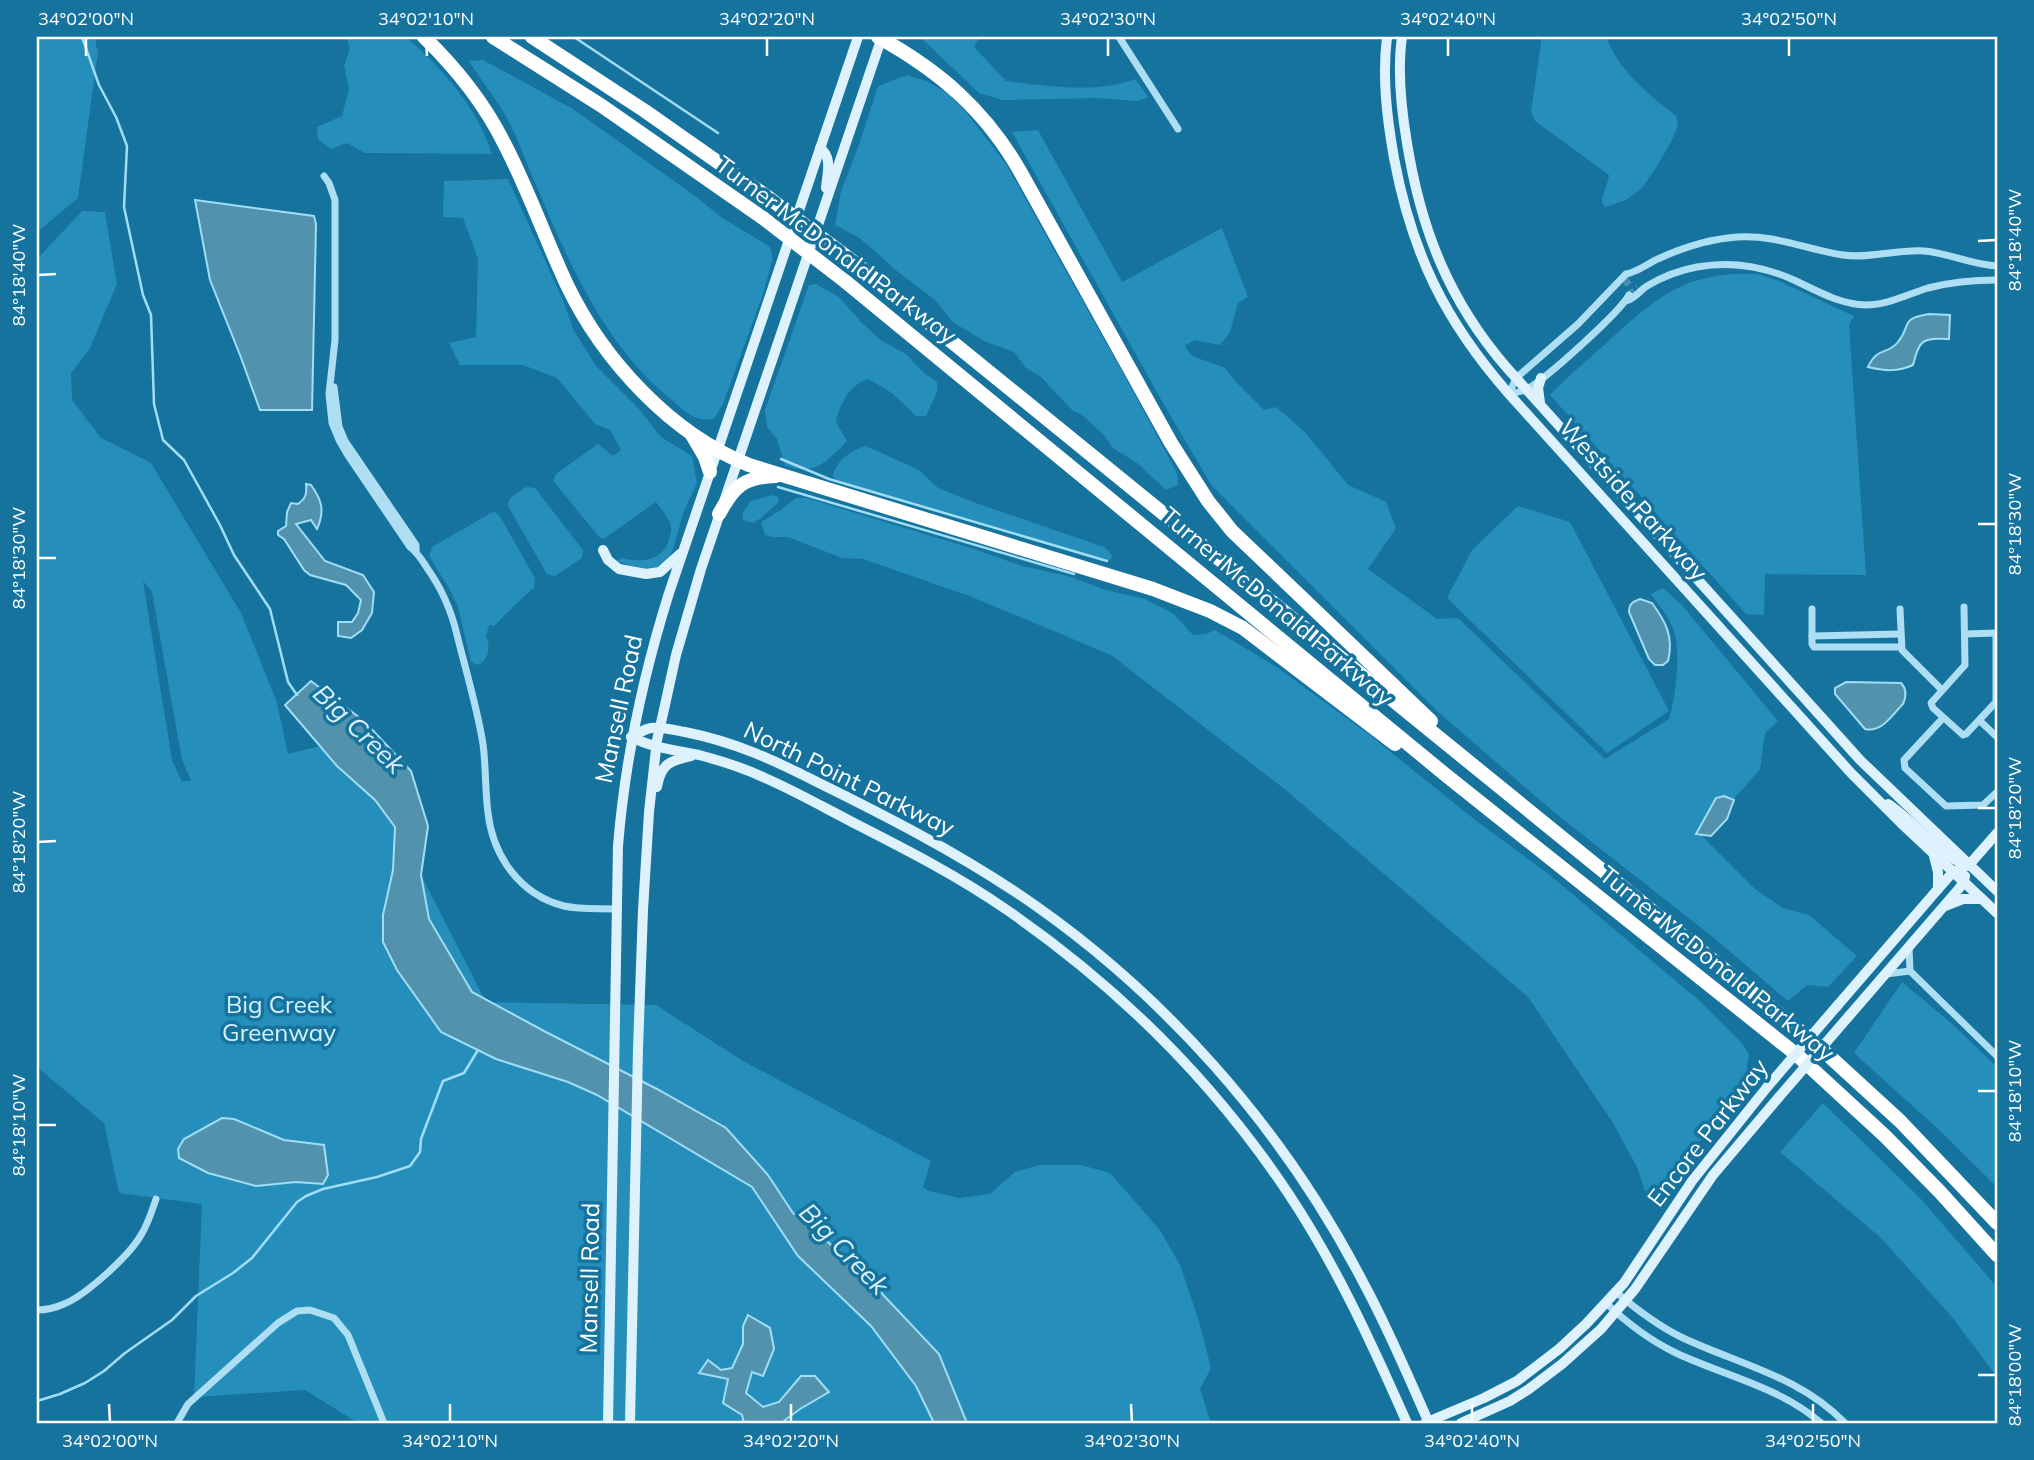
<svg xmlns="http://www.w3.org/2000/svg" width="2034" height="1460" viewBox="0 0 2034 1460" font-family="Mulish,sans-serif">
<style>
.green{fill:#258eba;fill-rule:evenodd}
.water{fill:#5392ad;stroke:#a0ddf6;stroke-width:2}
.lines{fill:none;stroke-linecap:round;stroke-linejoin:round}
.stream{stroke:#a0ddf6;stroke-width:2.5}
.street-tunnel{stroke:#458fb1;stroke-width:7;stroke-dasharray:7 3.5;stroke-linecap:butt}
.street{stroke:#addef3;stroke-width:7}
.secondary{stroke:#ddf2fd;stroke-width:10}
.highway{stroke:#fff;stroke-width:14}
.secondary-bridge{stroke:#ddf2fd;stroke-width:10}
.highway-bridge{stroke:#fff;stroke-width:14}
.ticks{fill:none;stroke:#fff;stroke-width:2.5}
.labels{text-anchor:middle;stroke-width:7;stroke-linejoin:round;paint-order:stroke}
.street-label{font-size:24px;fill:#fff;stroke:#16739e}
.park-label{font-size:24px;fill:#d7f2fd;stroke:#16739e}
.water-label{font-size:26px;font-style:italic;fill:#d9f2fc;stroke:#16739e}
.neatline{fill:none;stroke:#fff;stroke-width:2.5}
.ticks-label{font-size:18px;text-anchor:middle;fill:#fff}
</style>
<rect width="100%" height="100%" fill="#16739e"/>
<g class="green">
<polygon points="37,37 96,37 96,46 98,51 78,198 37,232"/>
<path d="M 346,37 L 406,37 C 441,67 478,108 492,154 L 365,153 L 347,143 L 331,149 L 318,139 L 317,127 L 342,116 L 349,89 L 344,66 L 350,48 Z"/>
<path d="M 920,37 L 980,37 L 974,47 L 1006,81 C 1046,86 1098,94 1135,79 L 1148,97 L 1138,101 L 1095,98 L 1003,100 L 979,93 Z"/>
<path d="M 1542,37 L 1606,37 C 1620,72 1647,93 1676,116 L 1678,126 L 1671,142 L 1656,168 L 1641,189 L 1626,200 L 1606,207 L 1602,203 C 1602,193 1608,185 1609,175 L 1535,121 L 1531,111 Z"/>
<path d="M 483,60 L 573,109 L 695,196 L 721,217 L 770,247 L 773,258 L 762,297 L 723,404 L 714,419 C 695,422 687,413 673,401 C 606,348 569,264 537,187 C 527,166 520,144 510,124 C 499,102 482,82 469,61 Z"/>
<polygon points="907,75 926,81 949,94 966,112 1006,164 1133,391 1177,473 1178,485 1166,490 1137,463 1113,448 1104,435 1082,415 1073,411 1041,377 1026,368 1014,352 986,342 954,323 935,300 893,268 874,250 858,237 835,225 841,191 860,142 878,86"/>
<path d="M 1038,130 L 1122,282 L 1222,228 L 1248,297 L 1238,303 L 1230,332 L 1220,345 L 1194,340 L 1185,346 L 1192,356 L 1225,368 L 1237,383 L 1264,410 L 1276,407 L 1305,432 L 1348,485 L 1386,502 L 1396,528 L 1368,569 L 1437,619 L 1458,618 L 1605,759 L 1669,719 C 1676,696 1682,648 1672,626 C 1668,615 1657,604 1651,594 L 1663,588 L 1681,604 L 1778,721 L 1765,733 L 1760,769 L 1702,836 L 1755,889 L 1783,908 L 1809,915 L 1857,956 L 1828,987 L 1807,985 L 1788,1001 L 1714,938 L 1555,813 L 1437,711 L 1212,486 L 1163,403 L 1012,132 Z"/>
<path d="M 508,179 L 562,298 L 574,331 L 596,366 L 638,408 L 661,437 L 692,456 L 697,483 L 684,511 L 672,552 L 667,561 L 650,572 L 617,561 L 621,558 C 639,562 660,563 668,542 C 670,536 672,532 671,526 C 668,517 662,510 656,502 L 605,538 L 600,538 L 553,481 L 556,474 L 598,444 L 613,456 L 621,450 L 610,430 L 595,424 L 557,378 L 523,365 L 460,365 L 449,343 L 476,337 L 478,259 L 463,218 L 443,217 L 444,181 Z"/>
<path d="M 82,211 L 105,212 L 117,284 L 89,350 L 71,373 L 72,400 L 101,438 L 151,463 L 241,613 L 277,703 L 288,754 L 351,738 L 486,1002 L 656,1005 L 743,1061 L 931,1161 L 923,1187 L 929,1191 L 960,1198 L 990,1194 L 1015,1172 L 1039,1165 L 1081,1165 L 1110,1173 L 1160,1230 L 1180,1265 L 1199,1321 L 1211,1368 L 1200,1389 L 1211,1423 L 781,1423 L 800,1409 L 829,1392 L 815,1376 L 801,1376 L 779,1402 L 763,1407 L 746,1393 L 753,1372 L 743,1326 L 743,1343 L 732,1368 L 700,1373 L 728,1379 L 744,1423 L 358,1423 L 305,1390 L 194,1397 L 202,1204 L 119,1193 L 104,1123 L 37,1067 L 37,259 ZM 143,581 L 152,592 L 182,760 L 191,780 L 182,782 L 172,760 Z"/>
<path d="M 1732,274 L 1757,274 L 1779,281 L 1854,316 L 1849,325 L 1866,575 L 1765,574 L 1764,615 L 1746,614 L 1550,395 C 1570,374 1592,356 1614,336 C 1635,317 1658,296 1684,285 C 1700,278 1716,276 1732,274 Z"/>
<path d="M 816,284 L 839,297 L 862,323 L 882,341 L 906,354 L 924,373 L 937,382 L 937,392 L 926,416 L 916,416 L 892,393 L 868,379 C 849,385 840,404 836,422 L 847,441 C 828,460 814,478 785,465 L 777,439 L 767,427 L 765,410 L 809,285 Z"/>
<path d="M 866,446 L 919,470 L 938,488 L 973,502 L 1104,547 L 1112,555 L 1111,560 L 1099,560 L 838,483 L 833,476 C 836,461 851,450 866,446 Z"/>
<polygon points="526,487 535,488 583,550 582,558 555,576 547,574 508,506 510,498"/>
<polygon points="773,495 778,497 779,502 761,518 753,523 743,520 743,512 751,501"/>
<polygon points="796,498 806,498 974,549 1022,566 1068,576 1106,590 1145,599 1174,614 1193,635 1206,634 1215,630 1275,666 1367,733 1479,823 1546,872 1701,1002 1741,1042 1749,1054 1743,1092 1729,1116 1711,1129 1685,1157 1665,1193 1645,1191 1637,1167 1613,1123 1528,997 1287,791 1111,655 972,597 863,559 842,558 788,537 772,537 765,535 761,522 781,510"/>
<polygon points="1518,506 1570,522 1669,711 1607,753 1447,598 1472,550"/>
<path d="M 495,512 L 499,515 L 535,578 L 534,588 C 519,600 507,613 494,626 L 489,625 L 486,636 C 491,645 489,662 477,665 L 471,662 L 458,607 L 450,590 L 429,556 L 432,547 L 491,513 Z"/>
<polygon points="1902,982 1951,1023 1997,1067 1997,1187 1938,1129 1854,1053"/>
<polygon points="1823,1103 1920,1198 1997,1287 1997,1377 1952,1317 1881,1238 1780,1152"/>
</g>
<g class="water">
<polygon points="195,200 314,216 316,224 312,410 260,410 240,355 210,280"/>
<path d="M 1929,314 L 1950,315 L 1949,339 C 1922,338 1920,339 1913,365 C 1898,372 1884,371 1868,367 C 1878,346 1888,355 1898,342 C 1912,325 1899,319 1929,314 Z"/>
<path d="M 306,484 L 311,485 C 322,500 325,511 317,529 L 311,520 L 296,524 L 325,561 L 363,575 L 374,592 L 372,613 L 362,630 L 351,638 L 338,636 L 338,622 L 352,622 L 358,613 L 361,600 L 346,585 L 310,575 L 304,570 L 284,539 L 278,535 L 278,531 L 286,526 L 287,512 L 291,503 L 298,504 C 306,498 307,494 306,484 Z"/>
<path d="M 1640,599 L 1652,603 C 1666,622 1674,637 1668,661 L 1663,665 L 1655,665 L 1649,659 L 1629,612 C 1629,604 1632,602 1640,599 Z"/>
<polygon points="311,681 364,721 411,771 428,826 421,875 429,919 472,992 544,1031 657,1089 726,1128 768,1175 793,1213 854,1264 939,1354 967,1423 934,1423 916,1386 871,1326 798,1256 752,1187 597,1095 568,1082 496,1059 441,1032 397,970 383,942 383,915 393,870 395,827 375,800 337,766 285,705"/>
<path d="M 1846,682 L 1901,683 C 1907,689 1906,697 1903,704 C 1892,715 1882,733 1865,729 L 1835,694 L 1835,688 Z"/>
<polygon points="1724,796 1734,800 1727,819 1711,836 1696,834 1716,798"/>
<polygon points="222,1118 234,1119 284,1140 324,1145 328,1175 323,1184 296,1182 256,1186 208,1173 179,1158 178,1149 184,1139"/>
<polygon points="748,1315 770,1328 774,1349 763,1376 752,1372 746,1393 763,1407 779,1402 801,1376 815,1376 829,1392 800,1409 781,1423 744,1423 742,1415 723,1403 728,1379 699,1373 708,1360 721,1370 732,1368 743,1344 743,1326"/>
</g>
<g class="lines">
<g class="stream">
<polyline points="82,37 99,85 116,117 127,146 124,207 143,295 151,315 154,404 163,440 184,460 220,525 234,555 270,609 288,682 297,695"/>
<polyline points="574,37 718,133"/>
<polyline points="781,459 829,479 1107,561"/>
<polyline points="778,487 1074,574"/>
<polyline points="37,1401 60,1394 85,1383 104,1371 125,1353 172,1320 196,1296 233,1273 252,1258 297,1202 306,1196 323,1189 377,1177 410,1166 420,1152 421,1139 443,1081 464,1073 478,1050"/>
</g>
<g class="street-tunnel">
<polyline points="1624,284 1630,280"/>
<polyline points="1629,295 1638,288"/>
</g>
<g class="street">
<polyline points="1119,37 1178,129"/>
<path d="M 324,176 L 329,183 L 335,200 L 335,340 L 329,394 L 332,423 L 339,440 L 347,454 L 410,547 C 418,553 422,560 427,568 C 442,589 451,609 457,635 C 466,671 477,707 483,744 C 486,767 485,790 488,813 C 493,856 520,895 564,906 C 581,910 600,908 617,909"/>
<path d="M 1626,301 C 1636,298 1639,291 1647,286 C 1662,277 1680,270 1697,267 C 1731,261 1764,266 1796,281 C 1819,292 1840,304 1866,305 C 1888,305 1908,294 1928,288 C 1951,282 1974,280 1997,280"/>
<polyline points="334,387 339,427 345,441 416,545 416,552"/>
<path d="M 1509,394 L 1516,378 L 1578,324 L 1626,274 C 1638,272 1648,263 1660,258 C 1684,247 1711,239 1737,237 C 1773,234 1809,250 1843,255 C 1871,259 1897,249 1924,251 C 1949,253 1972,265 1997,266"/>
<path d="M 1509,394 C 1514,393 1520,392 1525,390 C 1543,382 1620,312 1629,295"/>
<polyline points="1964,607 1965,665 1931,703 1933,708 1963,735 1966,734 1996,702 1996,633"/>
<polyline points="1812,609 1812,644 1814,647 1900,647"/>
<polyline points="1900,609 1902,650 1942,690"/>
<polyline points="1965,634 1997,633"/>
<polyline points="1812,636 1900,634"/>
<polyline points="1943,718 1904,760 1905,768 1946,806 1983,805 1997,792"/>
<polyline points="1980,721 1997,737"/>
<polyline points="1909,947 1910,971 1997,1056"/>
<polyline points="1886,974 1910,971"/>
<path d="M 1616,1292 C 1637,1310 1658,1326 1683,1338 C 1741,1365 1799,1376 1845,1423"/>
<path d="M 1606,1303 C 1627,1323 1649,1340 1676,1353 C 1725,1376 1780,1387 1821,1423"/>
<path d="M 37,1310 C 46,1310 55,1308 64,1304 C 86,1295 129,1256 141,1235 C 148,1224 152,1211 156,1199"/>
<polyline points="177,1423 188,1404 278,1323 297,1311 310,1310 334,1318 348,1335 384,1423"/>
</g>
<g class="secondary">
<path d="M 1387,37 C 1382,78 1387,118 1394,158 C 1412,254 1445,321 1509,394 L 1851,773 L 1901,823 L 1997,913"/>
<path d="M 1402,37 C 1397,72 1401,108 1407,143 C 1421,230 1449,301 1507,368 L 1861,761 L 1997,891"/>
<path d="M 820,148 C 833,157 827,174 826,188"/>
<polyline points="1540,403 1538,388 1541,378"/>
<polyline points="603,550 608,560 619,569 646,574 660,572 680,554"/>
<path d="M 631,737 C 638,734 644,729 651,728 C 662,727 674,730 685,732 C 735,742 774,760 819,783 C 886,816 952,850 1014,891 C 1161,989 1282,1126 1363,1282 C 1388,1328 1408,1376 1429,1423"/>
<path d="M 631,737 C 653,748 675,750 699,755 C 722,761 744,768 765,778 C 795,791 823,807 852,822 C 905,849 958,876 1007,910 C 1117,986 1214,1082 1288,1193 C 1336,1265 1372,1344 1407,1423"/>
<path d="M 657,787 C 661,764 669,761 691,756"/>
<path d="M 1888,804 C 1912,819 1943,859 1966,864"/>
<polyline points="1934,856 1938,872 1938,889"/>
<polyline points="1945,906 1963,899 1982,899"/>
<polyline points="1837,1006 1938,889 1953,872 1969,865 1997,833"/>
<polyline points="1849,1016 1957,891 1964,882 1965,876"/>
<path d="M 608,1423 L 618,846 C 625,759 643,676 669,593 L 858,37"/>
<polyline points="630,1423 638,1049 643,910 649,812 657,740 663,714 676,655 701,569 882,37"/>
<polyline points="1425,1423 1484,1398 1517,1381 1559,1349 1586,1324 1624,1283 1692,1181 1768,1086"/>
<polyline points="1461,1423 1510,1401 1529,1389 1562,1364 1601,1329 1635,1289 1713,1175 1779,1097"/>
</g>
<g class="highway">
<path d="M 424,37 C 456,68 484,103 504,143 C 528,189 545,238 567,285 C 603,360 671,434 749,465 L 1153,589 L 1210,611 L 1243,628 L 1395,744"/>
<polyline points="493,37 602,106 763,218"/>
<polyline points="532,37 645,111 769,198"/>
<path d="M 878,37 C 940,71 986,111 1021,173 L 1171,443 L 1208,501 L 1232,531 L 1431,721"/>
<polyline points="855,263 1816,1044 1900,1121 1997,1223"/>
<polyline points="846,282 1447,776 1797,1055 1885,1136 1940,1192 1997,1255"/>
<polyline points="692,435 705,457 710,472"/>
<path d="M 719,514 C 734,486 744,477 776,476"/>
</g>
<g class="secondary-bridge">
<polyline points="1768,1086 1837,1006"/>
<polyline points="1779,1097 1849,1016"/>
</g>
<g class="highway-bridge">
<polyline points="769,198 855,263"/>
<polyline points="763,218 846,282"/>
</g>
</g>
<path class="ticks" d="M 86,38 L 86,56M 426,38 L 427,56M 767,38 L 767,56M 1108,38 L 1108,56M 1448,38 L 1448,56M 1789,38 L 1789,56M 1978,241 L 1996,240M 38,275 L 56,274M 1978,524 L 1996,524M 38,558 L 56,558M 1978,808 L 1996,808M 38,842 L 56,841M 1978,1091 L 1996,1091M 38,1125 L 56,1125M 1978,1375 L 1996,1375M 109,1404 L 110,1422M 450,1404 L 450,1422M 791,1404 L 791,1422M 1131,1404 L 1132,1422M 1472,1404 L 1472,1422M 1813,1404 L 1813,1422"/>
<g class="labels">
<g class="street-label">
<text transform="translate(836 250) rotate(37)" y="8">Turner McDonald Parkway</text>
<text transform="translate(1633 500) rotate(48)" y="8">Westside Parkway</text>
<text transform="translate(1277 607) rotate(40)" y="8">Turner McDonald Parkway</text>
<text transform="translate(619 709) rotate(-78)" y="8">Mansell Road</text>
<text transform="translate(849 779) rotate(26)" y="8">North Point Parkway</text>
<text transform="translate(1717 964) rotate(39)" y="8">Turner McDonald Parkway</text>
<text transform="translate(1708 1133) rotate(-52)" y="8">Encore Parkway</text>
<text transform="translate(590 1278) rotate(-89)" y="8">Mansell Road</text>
</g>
<g class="park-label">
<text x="279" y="1013">Big Creek<tspan x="279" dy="28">Greenway</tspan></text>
</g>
<g class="water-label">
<text transform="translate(359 729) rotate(44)" y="9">Big Creek</text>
<text transform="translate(844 1249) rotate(46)" y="9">Big Creek</text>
</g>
</g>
<rect width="2034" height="1460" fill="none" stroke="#16739e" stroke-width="77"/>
<rect x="38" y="38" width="1958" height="1384" class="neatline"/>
<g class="ticks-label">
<text x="86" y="25">34°02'00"N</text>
<text x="426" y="25">34°02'10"N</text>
<text x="767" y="25">34°02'20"N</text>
<text x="1108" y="25">34°02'30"N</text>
<text x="1448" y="25">34°02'40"N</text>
<text x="1789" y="25">34°02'50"N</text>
<text transform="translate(2015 240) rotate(-90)" y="6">84°18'40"W</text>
<text transform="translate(19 275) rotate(-90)" y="6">84°18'40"W</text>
<text transform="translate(2015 524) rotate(-90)" y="6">84°18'30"W</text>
<text transform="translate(19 558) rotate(-90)" y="6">84°18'30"W</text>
<text transform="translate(2015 808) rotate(-90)" y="6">84°18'20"W</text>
<text transform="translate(19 842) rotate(-90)" y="6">84°18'20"W</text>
<text transform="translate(2015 1091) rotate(-90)" y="6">84°18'10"W</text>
<text transform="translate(19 1125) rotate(-90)" y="6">84°18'10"W</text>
<text transform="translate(2015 1375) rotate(-90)" y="6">84°18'00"W</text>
<text x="110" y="1447">34°02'00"N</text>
<text x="450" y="1447">34°02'10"N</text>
<text x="791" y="1447">34°02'20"N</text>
<text x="1132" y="1447">34°02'30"N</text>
<text x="1472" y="1447">34°02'40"N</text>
<text x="1813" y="1447">34°02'50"N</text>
</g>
</svg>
